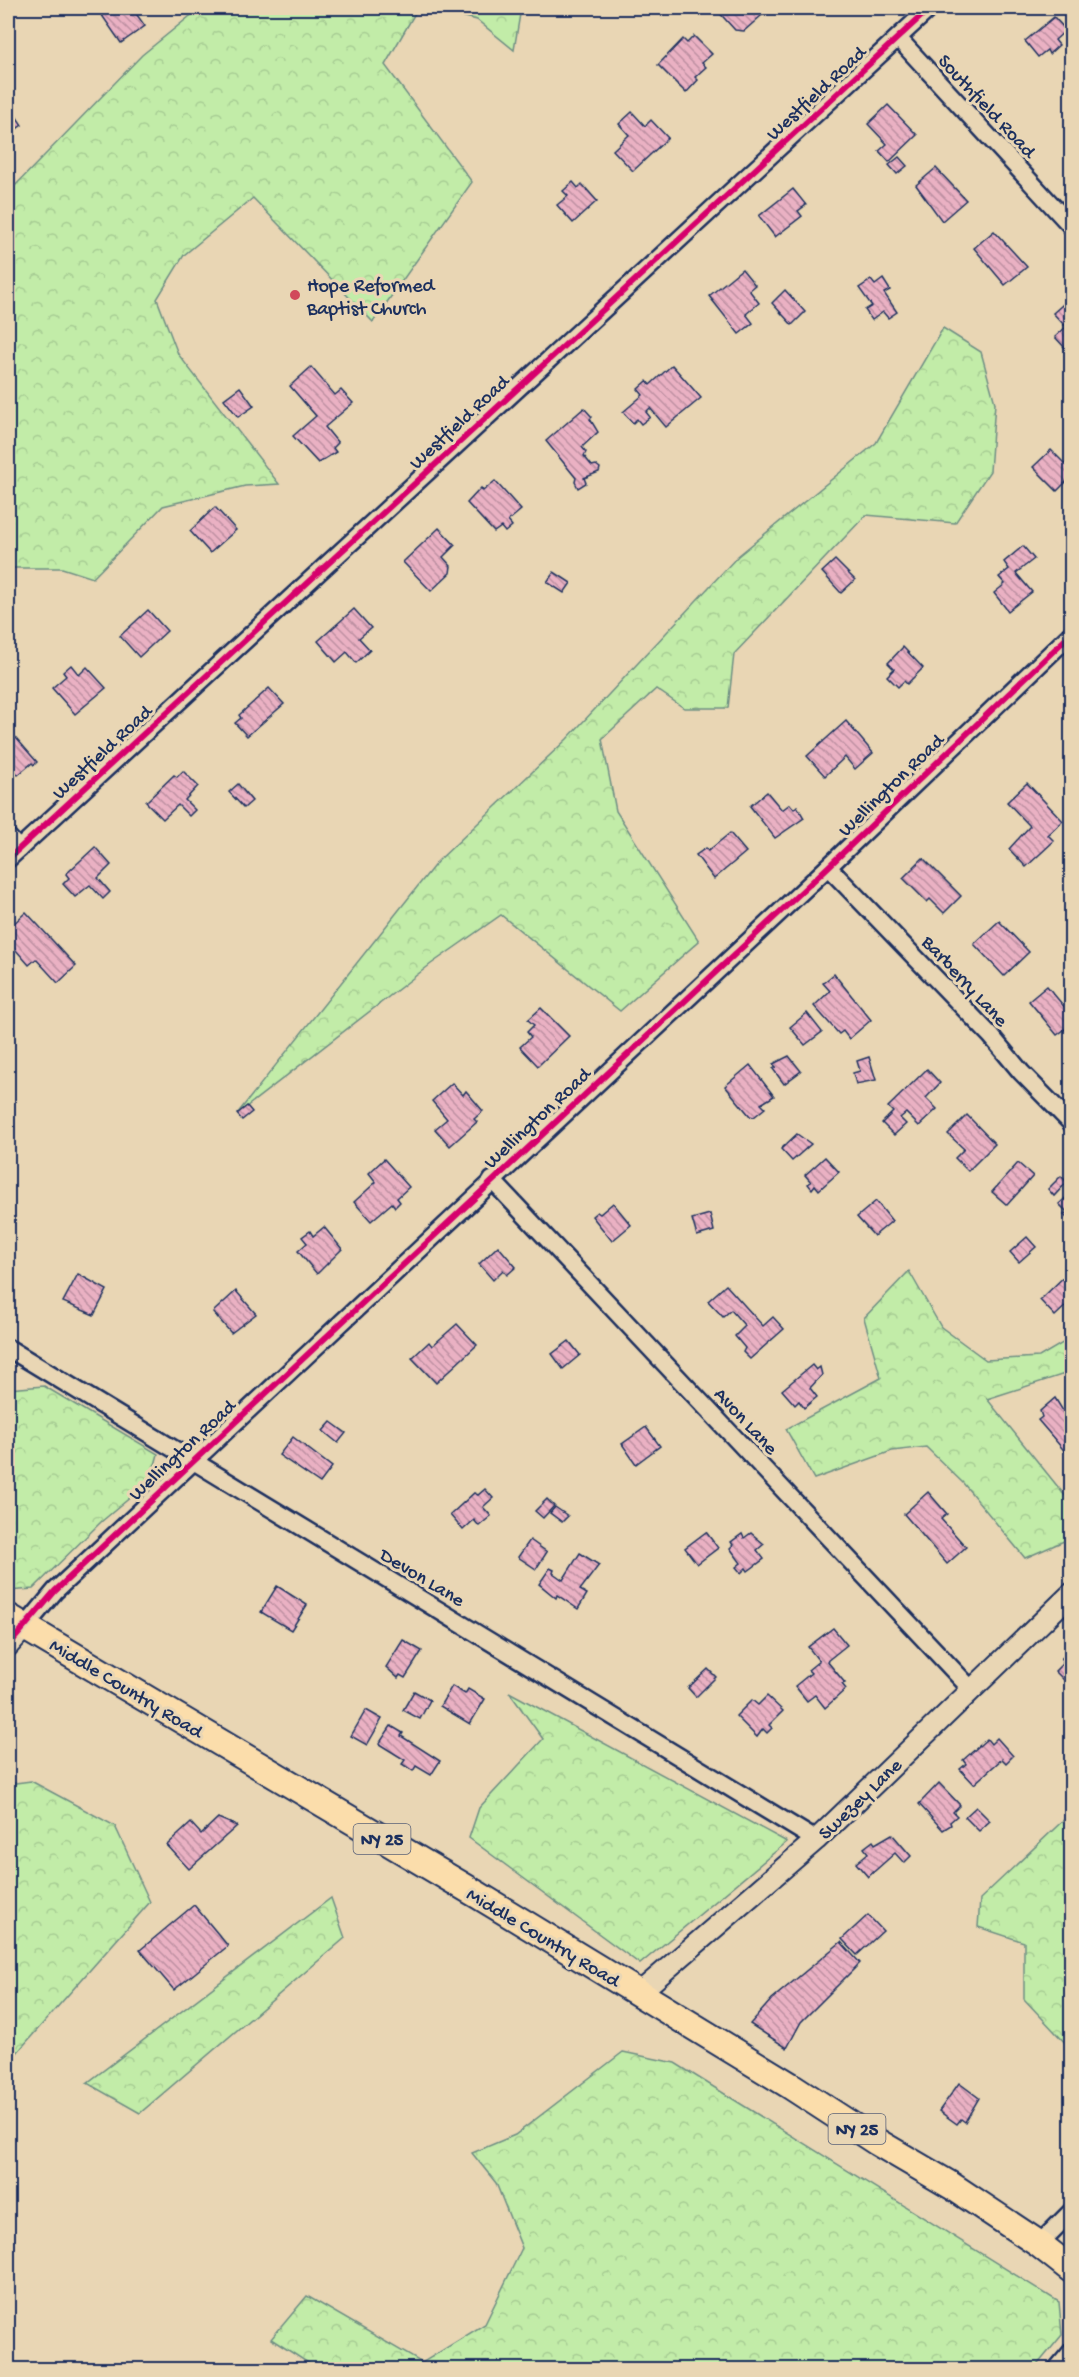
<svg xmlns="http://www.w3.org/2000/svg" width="1079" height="2377" viewBox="0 0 1079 2377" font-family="'Gochi Hand',sans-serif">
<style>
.forest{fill:url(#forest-crowns);stroke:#6e8e83;stroke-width:1.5}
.building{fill:url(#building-back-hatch);stroke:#1b2f5e;stroke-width:1.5}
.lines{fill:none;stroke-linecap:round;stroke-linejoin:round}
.minor-casing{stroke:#1b2f5e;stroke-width:21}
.tertiary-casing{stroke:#1b2f5e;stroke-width:24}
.primary-casing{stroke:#1b2f5e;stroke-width:30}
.minor{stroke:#e9d6b4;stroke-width:16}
.tertiary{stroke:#e9d6b4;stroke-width:20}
.primary{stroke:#fbddab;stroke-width:26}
.cycleway-casing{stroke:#e9d6b4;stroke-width:10}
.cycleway{stroke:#d6006c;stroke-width:6}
.poi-dot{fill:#d1495b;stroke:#e9d6b4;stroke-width:2}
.labels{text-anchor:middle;stroke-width:6;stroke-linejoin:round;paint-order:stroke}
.shield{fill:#e9d6b4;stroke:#596178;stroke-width:1.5}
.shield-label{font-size:18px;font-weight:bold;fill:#1b2f5e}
.street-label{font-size:20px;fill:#1b2f5e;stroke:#e9d6b4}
.poi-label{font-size:20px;fill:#1b2f5e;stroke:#e9d6b4;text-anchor:start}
</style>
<defs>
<pattern id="forest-crowns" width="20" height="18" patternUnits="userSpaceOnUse" patternTransform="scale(1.5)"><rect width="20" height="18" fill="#c2eca8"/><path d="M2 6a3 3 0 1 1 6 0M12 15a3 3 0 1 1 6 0" fill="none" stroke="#a6cb93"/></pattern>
<pattern id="building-back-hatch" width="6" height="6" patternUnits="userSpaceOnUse" patternTransform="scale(1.5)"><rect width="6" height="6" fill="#eab1c3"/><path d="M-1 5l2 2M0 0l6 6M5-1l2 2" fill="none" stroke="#bd90a2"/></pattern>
</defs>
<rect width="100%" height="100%" fill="#e9d6b4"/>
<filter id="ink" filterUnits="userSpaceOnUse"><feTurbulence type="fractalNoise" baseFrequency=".0167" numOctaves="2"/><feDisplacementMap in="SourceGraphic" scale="12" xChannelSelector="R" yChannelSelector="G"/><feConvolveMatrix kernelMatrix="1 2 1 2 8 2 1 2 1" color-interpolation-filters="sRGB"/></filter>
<g filter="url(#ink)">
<g class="forest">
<polygon points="200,8 418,8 385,65 472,182 373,322 253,198 184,255 157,299 178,354 279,484 245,486 163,506 93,578 62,568 8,568 8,193 142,55"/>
<polygon points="430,8 518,8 520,14 514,50 477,20"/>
<polygon points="943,328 981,352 995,403 990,471 955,523 866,515 734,654 728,708 684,708 656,689 602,739 616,811 699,941 620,1011 501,915 431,964 237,1114 437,862 567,739 738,556 876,443"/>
<polygon points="909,1271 941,1327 986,1360 1039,1357 1071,1338 1071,1372 987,1399 1071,1503 1071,1538 1025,1558 963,1483 926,1447 892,1451 814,1479 786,1429 881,1378 864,1318"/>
<polygon points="44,1386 158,1454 151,1480 101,1522 33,1589 8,1591 8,1389"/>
<polygon points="509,1692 787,1842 640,1964 469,1838 479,1808 543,1739"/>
<polygon points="31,1781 115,1826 150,1902 8,2063 8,1784"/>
<polygon points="1071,1813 1071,2049 1024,1999 1024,1942 978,1927 980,1899"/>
<polygon points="331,1898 345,1938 140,2113 87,2083"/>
<polygon points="623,2052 675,2063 1059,2302 1062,2335 1033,2370 319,2370 271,2339 307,2296 422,2363 485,2324 522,2248 496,2183 472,2153 515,2135"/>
</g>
<g class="building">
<polygon points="97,8 132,8 145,26 121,43"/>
<polygon points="715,8 770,8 744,31 735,30"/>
<polygon points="1054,17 1066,30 1055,40 1059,45 1049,54 1047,50 1038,57 1025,41"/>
<polygon points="694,36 712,54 702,63 706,67 695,77 698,80 686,93 658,65 683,39 687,43"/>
<polygon points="8,104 22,125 8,135"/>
<polygon points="888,105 917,135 889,162 879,151 887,144 868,124"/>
<polygon points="632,112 645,126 651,120 668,138 633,171 613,150 629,135 619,124"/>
<polygon points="899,157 907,166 897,174 889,165"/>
<polygon points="936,168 966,200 942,221 916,185"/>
<polygon points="573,182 578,188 582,184 597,201 573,223 557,205 568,196 563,191"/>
<polygon points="793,189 806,205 798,211 802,216 775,237 759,216"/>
<polygon points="994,231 1027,267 1005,285 974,248"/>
<polygon points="742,269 755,285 749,290 759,303 746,314 753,323 739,334 709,296"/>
<polygon points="883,279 890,290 884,293 897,312 888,318 883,312 872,320 865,310 872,306 859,288 871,280 875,285"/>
<polygon points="785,290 805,312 792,325 772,303"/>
<polygon points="1069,299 1072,301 1072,344 1066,349 1055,337 1066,327 1053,313"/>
<polygon points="672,365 701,398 666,427 650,408 646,412 650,417 641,424 637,419 633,423 623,412 643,395 638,389 647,381 650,385"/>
<polygon points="311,367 335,395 341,390 353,403 325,427 338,443 333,448 336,452 318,463 293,436 316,416 290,386"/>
<polygon points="240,387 254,406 238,417 224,399"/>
<polygon points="584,408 592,417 590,419 598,432 582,447 586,452 584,456 592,466 596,465 600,468 599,472 584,478 586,483 578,488 575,482 576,478 546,441"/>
<polygon points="1051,450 1072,471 1072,476 1057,491 1033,467"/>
<polygon points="495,481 521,510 508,521 512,526 505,532 501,527 494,532 467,503 481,488 483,491"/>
<polygon points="215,507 236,530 210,553 190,531"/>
<polygon points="439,528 455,545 443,557 451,566 450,573 431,591 403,562"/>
<polygon points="1023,546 1034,559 1016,573 1032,592 1008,611 994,593 1005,584 999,577 1009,569 1004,562"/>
<polygon points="835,560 855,580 841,593 822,572"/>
<polygon points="554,572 571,583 564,593 547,582"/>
<polygon points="354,609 371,628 359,638 370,650 356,663 347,652 336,662 318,641"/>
<polygon points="148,610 167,631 139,657 120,636"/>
<polygon points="903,647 923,668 907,684 904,681 898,687 887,676 894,669 888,663"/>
<polygon points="71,665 79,675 87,667 106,688 75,714 52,688 66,676 63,672"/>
<polygon points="269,688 284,704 247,736 235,723 241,718 239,715"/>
<polygon points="846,721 873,753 855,769 845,757 825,776 807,756"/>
<polygon points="10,731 37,762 34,765 32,763 18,775 8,762 8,733"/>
<polygon points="183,771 198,786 185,800 195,810 189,816 178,805 163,819 146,802 174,775 177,777"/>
<polygon points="1027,783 1063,821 1048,835 1054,841 1026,867 1009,849 1030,826 1007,802"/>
<polygon points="238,784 252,801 244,808 229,792"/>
<polygon points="767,792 782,810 790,804 794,809 797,806 804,818 775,838 750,806"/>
<polygon points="730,833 746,852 714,879 696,855 706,848 708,851"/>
<polygon points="95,847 111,865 98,878 110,892 103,899 90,885 75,897 63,884 69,878 66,874"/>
<polygon points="923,858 961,896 944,913 930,899 927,902 903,878"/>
<polygon points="26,912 76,966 58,983 36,959 29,965 8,941 8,929"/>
<polygon points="999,921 1029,952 1004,976 974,944"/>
<polygon points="834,974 871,1020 849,1039 843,1031 839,1034 814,1006 830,991 823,983"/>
<polygon points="1047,986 1072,1016 1072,1024 1057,1035 1029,1001"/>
<polygon points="541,1008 569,1036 538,1066 520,1047 531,1037 527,1032 534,1025 528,1020"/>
<polygon points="807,1013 822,1032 805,1045 790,1027"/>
<polygon points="789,1056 801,1071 784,1084 773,1069 776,1067 773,1064"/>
<polygon points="869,1057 876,1080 856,1084 853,1073 860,1071 857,1061"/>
<polygon points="750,1065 774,1096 761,1104 765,1108 754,1117 750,1116 725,1086"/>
<polygon points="927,1069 940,1083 926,1098 937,1109 919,1126 906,1113 900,1118 906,1124 894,1135 882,1123 893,1112 888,1107"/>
<polygon points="452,1083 463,1095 466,1091 483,1111 474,1119 477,1122 450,1146 435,1129 447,1119 432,1101"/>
<polygon points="247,1106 252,1112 242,1120 237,1114"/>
<polygon points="967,1115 995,1144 968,1171 955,1158 964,1149 948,1134"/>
<polygon points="797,1134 811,1144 792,1161 781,1149"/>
<polygon points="825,1157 839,1172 819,1190 815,1185 812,1189 808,1184 811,1182 805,1175"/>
<polygon points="384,1159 409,1187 397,1198 400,1202 395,1207 392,1203 371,1221 354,1202 376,1182 369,1173"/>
<polygon points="1018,1163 1033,1176 1007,1205 992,1192"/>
<polygon points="1061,1176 1067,1182 1054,1196 1048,1189"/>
<polygon points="1072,1192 1072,1223 1064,1215 1067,1212 1059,1204"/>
<polygon points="876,1201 892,1221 874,1236 857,1217"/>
<polygon points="613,1203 631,1225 612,1241 592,1216 597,1212 600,1214"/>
<polygon points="710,1214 714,1231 697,1236 692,1219"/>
<polygon points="324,1227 342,1249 317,1274 298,1251 307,1243 302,1237 310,1231 313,1236"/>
<polygon points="1027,1237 1036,1247 1019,1262 1010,1252"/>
<polygon points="498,1246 516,1267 507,1275 503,1270 493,1280 479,1264"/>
<polygon points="1072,1269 1072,1300 1055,1316 1040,1300"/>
<polygon points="78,1274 107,1290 94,1315 63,1302"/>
<polygon points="726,1285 763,1326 773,1317 784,1329 750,1359 743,1352 745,1348 735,1336 745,1326 731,1310 723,1317 708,1301"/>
<polygon points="236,1291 256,1314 231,1333 213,1312"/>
<polygon points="457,1324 477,1345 436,1383 412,1358 429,1342 432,1346"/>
<polygon points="569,1341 580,1355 563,1369 552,1354"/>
<polygon points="812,1365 816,1370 820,1367 822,1375 810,1388 817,1397 804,1408 799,1401 795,1405 782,1390"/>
<polygon points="1055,1398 1063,1411 1072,1404 1072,1452 1068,1455 1038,1420 1042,1417 1040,1411"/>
<polygon points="331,1422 346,1433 338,1443 323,1431"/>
<polygon points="646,1427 660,1446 636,1464 622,1444"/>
<polygon points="293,1437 332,1467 320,1483 279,1455"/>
<polygon points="485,1489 493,1498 483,1507 491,1516 479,1526 474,1520 463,1530 450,1515 474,1493 478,1495"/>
<polygon points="928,1492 947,1514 941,1519 966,1547 947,1564 904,1514"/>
<polygon points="547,1499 554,1506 543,1518 535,1511"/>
<polygon points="555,1507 568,1516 562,1522 550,1513"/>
<polygon points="706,1532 718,1548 697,1564 685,1548"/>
<polygon points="751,1533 764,1544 757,1550 764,1559 748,1571 746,1568 741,1573 736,1567 741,1563 730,1548 733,1545 731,1542 742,1534 744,1538"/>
<polygon points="530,1540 547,1552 536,1569 518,1557"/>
<polygon points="580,1553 599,1565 580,1590 587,1594 578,1609 557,1595 556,1598 539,1584 550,1568 554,1570 553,1573 563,1580"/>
<polygon points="277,1586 307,1605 291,1630 261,1612"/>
<polygon points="833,1628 847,1645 827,1661 845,1683 842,1684 846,1689 825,1708 815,1695 807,1701 795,1686 811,1673 808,1670 819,1661 808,1647"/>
<polygon points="403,1640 422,1651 405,1678 400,1675 398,1678 386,1667"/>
<polygon points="1071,1649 1072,1650 1072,1688 1055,1671 1063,1663 1061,1659"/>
<polygon points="708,1669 716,1677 696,1697 688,1688"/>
<polygon points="452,1686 465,1694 468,1689 485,1699 470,1724 440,1706"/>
<polygon points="414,1691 430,1700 420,1719 403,1710"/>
<polygon points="767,1696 783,1711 769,1725 772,1728 767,1733 763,1729 757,1737 736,1716 752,1700 758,1705"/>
<polygon points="366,1710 382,1719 367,1745 351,1736"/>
<polygon points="391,1726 403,1733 401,1736 440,1761 431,1775 416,1766 413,1771 402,1764 405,1760 379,1744"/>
<polygon points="997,1738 1013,1756 1006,1763 1002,1759 974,1784 960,1769 966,1764 963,1760 987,1739 991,1744"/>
<polygon points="939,1783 960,1805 953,1812 957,1816 950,1822 951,1825 943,1830 919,1804"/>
<polygon points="976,1807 990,1821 979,1831 965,1817"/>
<polygon points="218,1818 237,1826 189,1869 167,1845 191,1823 201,1834"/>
<polygon points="892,1834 911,1856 904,1863 895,1853 868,1877 856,1863 868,1853 864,1848 873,1841 875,1844"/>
<polygon points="194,1905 228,1946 174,1990 140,1950"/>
<polygon points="868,1915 883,1931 857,1955 842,1939"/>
<polygon points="841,1942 860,1963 801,2022 787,2048 750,2024 772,1999"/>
<polygon points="959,2083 979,2098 965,2122 961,2119 957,2124 939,2111"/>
</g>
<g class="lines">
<defs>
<g id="minor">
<polyline points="898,38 1072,227"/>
<polyline points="8,837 19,849"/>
<polyline points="8,859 930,8"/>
<polyline points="828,867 991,1036 1021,1072 1072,1124"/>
<polyline points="492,1180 971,1689"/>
<polyline points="8,1348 816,1840"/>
<polyline points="25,1627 55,1591 828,867 1072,633"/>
<polyline points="1039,2244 1072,2211"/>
<polyline points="1056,2370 1072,2351"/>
</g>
<g id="tertiary">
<polyline points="8,1646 25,1627"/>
<polyline points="639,1993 816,1840 1072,1593"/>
</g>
<polyline id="primary" points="8,1617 478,1895 791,2086 877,2142 952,2186 1039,2244 1072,2270"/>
</defs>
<use href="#minor" class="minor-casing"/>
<use href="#tertiary" class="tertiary-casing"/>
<use href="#primary" class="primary-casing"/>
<use href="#minor" class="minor"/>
<use href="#tertiary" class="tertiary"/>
<use href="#primary" class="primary"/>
<defs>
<g id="cycleway">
<polyline points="8,859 930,8"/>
<polyline points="8,1646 55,1591 828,867 1072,633"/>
</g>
</defs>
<use href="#cycleway" class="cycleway-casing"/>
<use href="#cycleway" class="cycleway"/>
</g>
</g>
<circle class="poi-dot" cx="295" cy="295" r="6"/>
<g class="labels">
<g class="shield">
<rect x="353.5" y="1824" width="57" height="30" rx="4.5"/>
<rect x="828.5" y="2114" width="57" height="30" rx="4.5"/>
</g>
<g class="shield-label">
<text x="382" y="1845">NY 25</text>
<text x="857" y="2135">NY 25</text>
</g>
<g class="street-label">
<text transform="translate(815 92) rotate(-43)" y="7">Westfield Road</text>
<text transform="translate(988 105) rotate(47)" y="7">Southfield Road</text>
<text transform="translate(458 421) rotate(-43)" y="7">Westfield Road</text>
<text transform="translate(101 751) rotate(-43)" y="7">Westfield Road</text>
<text transform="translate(890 784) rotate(-44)" y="7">Wellington Road</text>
<text transform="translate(966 980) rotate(47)" y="7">Barberry Lane</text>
<text transform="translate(536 1117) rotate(-43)" y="7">Wellington Road</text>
<text transform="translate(747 1420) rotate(47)" y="7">Avon Lane</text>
<text transform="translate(181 1449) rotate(-43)" y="7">Wellington Road</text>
<text transform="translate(423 1576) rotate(31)" y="7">Devon Lane</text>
<text transform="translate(127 1687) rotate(31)" y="7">Middle Country Road</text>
<text transform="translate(859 1798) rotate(-44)" y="7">Swezey Lane</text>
<text transform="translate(544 1936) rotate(31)" y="7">Middle Country Road</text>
</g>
<g class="poi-label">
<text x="307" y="291">Hope Reformed<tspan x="307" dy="23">Baptist Church</tspan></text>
</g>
</g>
<rect width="1079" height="2377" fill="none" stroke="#e9d6b4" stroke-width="30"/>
<rect x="15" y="15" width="1049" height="2347" fill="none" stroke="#1b2f5e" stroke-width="2" filter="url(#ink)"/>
</svg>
